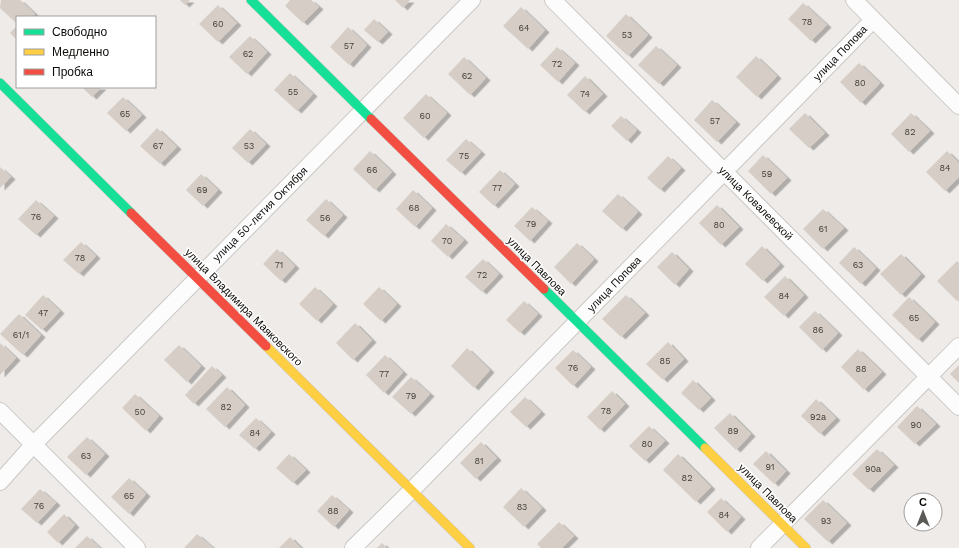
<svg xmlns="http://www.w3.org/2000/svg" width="959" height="548" viewBox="0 0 959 548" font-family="'Work Sans',sans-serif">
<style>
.building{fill:#d6cec6;filter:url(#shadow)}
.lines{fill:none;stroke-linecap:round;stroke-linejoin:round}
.street-casing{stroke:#cac8c5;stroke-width:18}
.fast-casing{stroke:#cac8c5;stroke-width:10}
.slow-casing{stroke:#cac8c5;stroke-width:10}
.jam-casing{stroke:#cac8c5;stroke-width:10}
.street{stroke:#fcfcfc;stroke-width:16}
.fast{stroke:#16e098;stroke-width:9}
.slow{stroke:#ffcf43;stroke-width:9}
.jam{stroke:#f24e42;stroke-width:9}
.labels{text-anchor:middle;stroke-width:3;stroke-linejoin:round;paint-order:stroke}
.number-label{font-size:9px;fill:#403c38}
.street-label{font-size:11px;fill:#0e0c09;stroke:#fff}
</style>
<defs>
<filter id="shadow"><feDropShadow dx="4.5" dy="2.5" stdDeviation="0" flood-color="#0004"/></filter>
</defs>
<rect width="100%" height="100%" fill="#eeebe8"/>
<g class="building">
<polygon points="1,0 20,0 35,14 33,17 17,17 17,24 0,8"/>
<polygon points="180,0 190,0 185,5"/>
<polygon points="290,0 311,0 319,7 303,23 285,6"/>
<polygon points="395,0 410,0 403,8"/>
<polygon points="803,3 827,25 811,41 788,19"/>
<polygon points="218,5 237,23 218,42 199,24"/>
<polygon points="521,7 545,30 528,49 503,26"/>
<polygon points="626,14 648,35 628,56 606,36"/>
<polygon points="374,19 388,32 378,42 364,30"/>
<polygon points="17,26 17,40 10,33"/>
<polygon points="348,27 367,45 349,65 330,47"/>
<polygon points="250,36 267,52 247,74 229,57"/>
<polygon points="656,46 677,65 659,84 638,65"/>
<polygon points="557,47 575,63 558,82 540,65"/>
<polygon points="756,56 777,76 757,97 736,77"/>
<polygon points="464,57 486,78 470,95 448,74"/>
<polygon points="859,63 880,83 861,103 840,82"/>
<polygon points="290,73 313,94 297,111 274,90"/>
<polygon points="585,76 603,94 585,112 567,95"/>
<polygon points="82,87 102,87 92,97"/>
<polygon points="426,94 447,113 424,138 403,118"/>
<polygon points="123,97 142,115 126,131 107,113"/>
<polygon points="712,100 736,122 717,142 694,120"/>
<polygon points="805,113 825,133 809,148 789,129"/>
<polygon points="911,113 930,131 909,152 891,134"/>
<polygon points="621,116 637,130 627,141 611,126"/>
<polygon points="157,128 177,147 160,164 140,146"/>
<polygon points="250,129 266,144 248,163 232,148"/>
<polygon points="466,139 481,152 461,173 446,160"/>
<polygon points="370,151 392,172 375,190 353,169"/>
<polygon points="947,151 959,163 959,177 945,191 926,172"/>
<polygon points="763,155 787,178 771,194 748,171"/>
<polygon points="668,156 681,168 660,190 647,178"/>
<polygon points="0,167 11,177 0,188"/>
<polygon points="500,170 515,184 494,206 479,192"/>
<polygon points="201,174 218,190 203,206 186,190"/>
<polygon points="413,190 432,208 415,227 396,209"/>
<polygon points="618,194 638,212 622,229 602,211"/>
<polygon points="326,199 343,215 324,236 306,220"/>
<polygon points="36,200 54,216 36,235 18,219"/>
<polygon points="717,205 739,227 721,245 699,223"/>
<polygon points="532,207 548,221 530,241 514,226"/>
<polygon points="823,209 844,228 823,249 803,229"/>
<polygon points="446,224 464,240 448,257 431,241"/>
<polygon points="81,242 96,256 79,274 63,260"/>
<polygon points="577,243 594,259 571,284 554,267"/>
<polygon points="762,246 780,264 763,281 745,264"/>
<polygon points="854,247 876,268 861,284 839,263"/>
<polygon points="277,249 295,266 281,281 263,264"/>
<polygon points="672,252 689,269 675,285 657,267"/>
<polygon points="901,254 921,274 901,295 880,274"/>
<polygon points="483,259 499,274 482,292 465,277"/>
<polygon points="957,261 959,263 959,299 957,301 937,281"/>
<polygon points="785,276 804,295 784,316 764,297"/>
<polygon points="315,287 333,304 317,321 299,304"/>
<polygon points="379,287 397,304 381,321 363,304"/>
<polygon points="43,295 60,311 42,330 25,315"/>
<polygon points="626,295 645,313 621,337 602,319"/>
<polygon points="909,297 935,322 918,340 892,315"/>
<polygon points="524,301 538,314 520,333 506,320"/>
<polygon points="815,311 838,333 822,350 799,327"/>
<polygon points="19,314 41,335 23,355 0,334"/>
<polygon points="355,323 372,340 353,360 336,343"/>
<polygon points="668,342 684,359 663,380 646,364"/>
<polygon points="0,343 16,358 0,375"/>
<polygon points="179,345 201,366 187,382 164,360"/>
<polygon points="467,348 490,370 474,388 451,366"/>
<polygon points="858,349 882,372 864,390 841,367"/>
<polygon points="573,350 591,367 573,386 555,368"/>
<polygon points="385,355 403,372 384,393 366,375"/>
<polygon points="959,365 959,383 950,374"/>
<polygon points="212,366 222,375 194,404 185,395"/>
<polygon points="411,377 430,394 411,414 392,397"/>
<polygon points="693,380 711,398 699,410 681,393"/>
<polygon points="227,387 245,405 225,427 206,409"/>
<polygon points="612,391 625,404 600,430 587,417"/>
<polygon points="135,394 159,416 146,431 122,408"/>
<polygon points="525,397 541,412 526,427 510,412"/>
<polygon points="816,399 836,418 820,434 801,416"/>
<polygon points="917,406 936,424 915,444 897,427"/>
<polygon points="730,413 751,434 736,450 714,428"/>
<polygon points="256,418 271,432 255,449 239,435"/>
<polygon points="649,426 665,441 645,461 629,446"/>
<polygon points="87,437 105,454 86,475 67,457"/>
<polygon points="481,442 497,458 476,479 460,463"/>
<polygon points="877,449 894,465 869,490 852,474"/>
<polygon points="766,451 786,471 774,484 753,464"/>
<polygon points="289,454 306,470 293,483 276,468"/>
<polygon points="678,454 711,487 696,502 663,470"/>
<polygon points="129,478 146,494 129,514 111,497"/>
<polygon points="521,488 542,508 524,527 503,507"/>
<polygon points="40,489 56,503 37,523 21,509"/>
<polygon points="332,495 349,510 334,527 317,511"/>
<polygon points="721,498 741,517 727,532 707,512"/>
<polygon points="823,500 847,523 828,542 804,519"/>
<polygon points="64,514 75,525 58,543 47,532"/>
<polygon points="559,522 574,536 562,548 541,548 537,544"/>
<polygon points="197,534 213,548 184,548"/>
<polygon points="87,536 100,548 75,548"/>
<polygon points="290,537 301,548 279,548"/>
<polygon points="382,543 387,548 377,548"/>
</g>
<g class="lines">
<defs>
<g id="street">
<polyline points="553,0 959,407"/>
<polyline points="854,0 959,106"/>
<polyline points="0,411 137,548"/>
<polyline points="0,482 33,445 472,0"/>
<polyline points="353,548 412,490 873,20"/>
<polyline points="759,548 959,346"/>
</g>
<g id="fast">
<polyline points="251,0 371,119"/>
<polyline points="0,83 131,213"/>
<polyline points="544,289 705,448"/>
</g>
<g id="slow">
<polyline points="266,346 470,548"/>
<polyline points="705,448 806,548"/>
</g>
<g id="jam">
<polyline points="371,119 544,289"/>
<polyline points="131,213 266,346"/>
</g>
</defs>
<use href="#street" class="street-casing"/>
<use href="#fast" class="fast-casing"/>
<use href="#slow" class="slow-casing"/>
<use href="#jam" class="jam-casing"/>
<use href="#street" class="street"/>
<use href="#fast" class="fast"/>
<use href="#slow" class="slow"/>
<use href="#jam" class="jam"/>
</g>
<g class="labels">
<g class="number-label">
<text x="807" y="25">78</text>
<text x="218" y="27">60</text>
<text x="524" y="31">64</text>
<text x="627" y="38">53</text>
<text x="349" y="49">57</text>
<text x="248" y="57">62</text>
<text x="557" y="67">72</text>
<text x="467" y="79">62</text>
<text x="860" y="86">80</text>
<text x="293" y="95">55</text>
<text x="585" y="97">74</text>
<text x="125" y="117">65</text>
<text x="425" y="119">60</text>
<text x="715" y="124">57</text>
<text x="910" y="135">82</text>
<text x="158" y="149">67</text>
<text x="249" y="149">53</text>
<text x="464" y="159">75</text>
<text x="945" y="171">84</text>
<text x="372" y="173">66</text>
<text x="767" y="177">59</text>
<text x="497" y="191">77</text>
<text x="202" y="193">69</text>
<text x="414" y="211">68</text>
<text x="36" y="220">76</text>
<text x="325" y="221">56</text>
<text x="531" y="227">79</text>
<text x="719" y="228">80</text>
<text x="823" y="232">61</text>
<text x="447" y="244">70</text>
<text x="80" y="261">78</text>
<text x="279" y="268">71</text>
<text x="858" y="268">63</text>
<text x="482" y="278">72</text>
<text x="784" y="299">84</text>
<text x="43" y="316">47</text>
<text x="914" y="321">65</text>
<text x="818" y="333">86</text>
<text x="21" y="338">61/1</text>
<text x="665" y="364">85</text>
<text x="573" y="371">76</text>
<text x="861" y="372">88</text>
<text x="384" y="377">77</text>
<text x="411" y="399">79</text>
<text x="226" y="410">82</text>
<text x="606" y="414">78</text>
<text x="140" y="415">50</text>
<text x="818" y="420">92а</text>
<text x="916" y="428">90</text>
<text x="733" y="434">89</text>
<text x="255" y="436">84</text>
<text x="647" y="447">80</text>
<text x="86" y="459">63</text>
<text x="479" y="464">81</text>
<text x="770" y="470">91</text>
<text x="873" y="472">90а</text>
<text x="687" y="481">82</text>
<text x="129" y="499">65</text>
<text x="39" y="509">76</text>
<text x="522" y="510">83</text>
<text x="333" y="514">88</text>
<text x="724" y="518">84</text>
<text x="826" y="524">93</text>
</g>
<g class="street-label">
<text transform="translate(840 53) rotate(-46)" y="4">улица Попова</text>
<text transform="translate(756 203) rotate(45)" y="4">улица Ковалевской</text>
<text transform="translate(260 214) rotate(-45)" y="4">улица 50-летия Октября</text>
<text transform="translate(537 266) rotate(45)" y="4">улица Павлова</text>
<text transform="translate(614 284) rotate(-46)" y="4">улица Попова</text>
<text transform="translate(244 307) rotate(45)" y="4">улица Владимира Маяковского</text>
<text transform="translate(768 493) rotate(45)" y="4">улица Павлова</text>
</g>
</g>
<rect x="16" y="16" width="140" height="72" fill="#ffffff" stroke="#9f9e9d"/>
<rect x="24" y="29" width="20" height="6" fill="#16e098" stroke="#9f9e9d"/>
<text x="52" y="36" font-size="12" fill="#0e0c09">Свободно</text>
<rect x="24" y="49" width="20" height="6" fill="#ffcf43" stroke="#9f9e9d"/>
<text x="52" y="56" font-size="12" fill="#0e0c09">Медленно</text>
<rect x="24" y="69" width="20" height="6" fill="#f24e42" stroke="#9f9e9d"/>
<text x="52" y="76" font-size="12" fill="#0e0c09">Пробка</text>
<g transform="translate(923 512)"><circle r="19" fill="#ffffff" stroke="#9f9e9d"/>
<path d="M0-3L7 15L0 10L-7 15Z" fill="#5c5a57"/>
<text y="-6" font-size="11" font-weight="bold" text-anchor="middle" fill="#0e0c09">С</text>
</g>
</svg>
